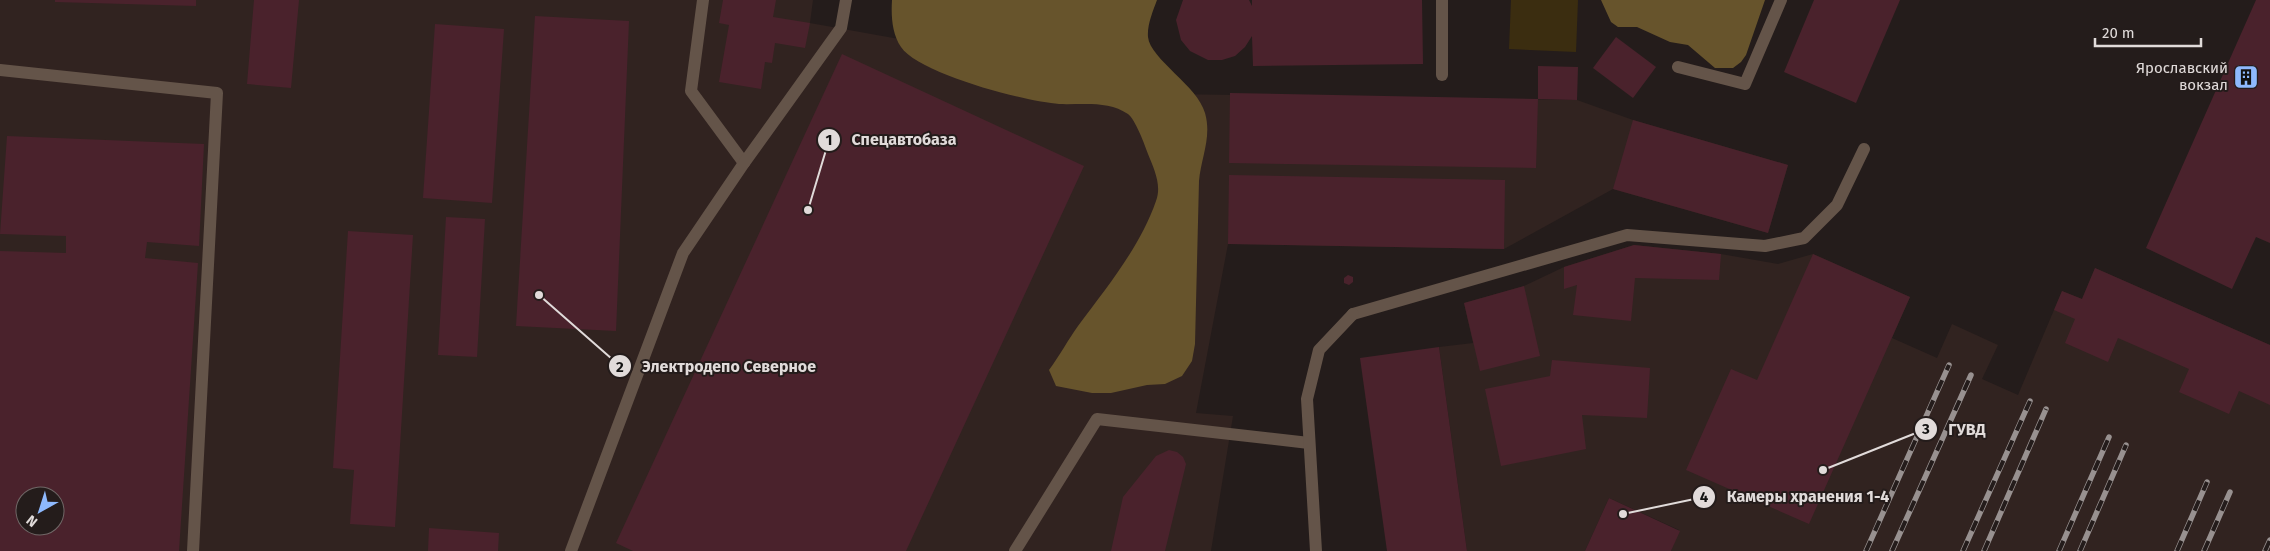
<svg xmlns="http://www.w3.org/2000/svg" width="2270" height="551" viewBox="0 0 2270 551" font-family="'Fira Sans',sans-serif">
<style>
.built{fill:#312320;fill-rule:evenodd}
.green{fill:#3b2d10}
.forest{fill:#67542c}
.building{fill:#4a222c;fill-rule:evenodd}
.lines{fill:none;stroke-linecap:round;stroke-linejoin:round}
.lane{stroke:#645449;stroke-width:12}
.street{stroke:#645449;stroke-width:12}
.rail-casing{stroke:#989190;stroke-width:5.5}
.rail{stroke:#241c1b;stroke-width:4;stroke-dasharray:11;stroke-linecap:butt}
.labels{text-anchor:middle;stroke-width:4;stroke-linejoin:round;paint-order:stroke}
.poi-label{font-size:15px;fill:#e1dbda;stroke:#241c1b;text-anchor:end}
.leader{fill:none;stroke:#e1dbda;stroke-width:2}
.callout-dot{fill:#e1dbda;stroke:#241c1b;stroke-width:2}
.mark-label{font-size:15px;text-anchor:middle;font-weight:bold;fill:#111}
.callout-label{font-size:16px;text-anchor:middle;font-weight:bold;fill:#e1dbda;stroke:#241c1b;stroke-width:4;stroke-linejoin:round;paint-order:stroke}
</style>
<rect width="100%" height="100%" fill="#241c1b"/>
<g class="built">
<path d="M 0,0 L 813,0 L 810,23 L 899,39 L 1166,94 L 1577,100 L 1633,120 L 1788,165 L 1768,233 L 1613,189 L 1504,249 L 1228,244 L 1196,413 L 1233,416 L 1211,551 L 0,551 ZM 25,496 L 55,496 L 55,526 L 25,526 Z"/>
<polygon points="1634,245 1721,254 1778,264 1813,254 1910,297 1892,338 1937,358 1952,324 1998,345 1982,379 2018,395 2062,291 2082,299 2095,268 2270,345 2270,551 1671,551 1679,530 1609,498 1585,551 1467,551 1439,347 1473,343 1464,303 1524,286 1564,267"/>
</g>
<polygon class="green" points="1511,0 1578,0 1576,52 1509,49"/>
<g class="forest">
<path d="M 892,0 L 1157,0 C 1153,11 1147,25 1148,37 C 1150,59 1198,86 1205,113 C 1212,137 1201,158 1199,181 L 1195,344 L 1192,361 L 1182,376 L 1165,384 L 1147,385 L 1111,393 L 1092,393 L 1056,386 L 1049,370 C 1060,355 1068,340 1078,326 C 1107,287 1140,247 1156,201 C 1162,185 1154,169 1148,154 C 1145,145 1135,119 1128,114 C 1108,100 1082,105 1059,104 C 1027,102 919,74 901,47 C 892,34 891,16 892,0 Z"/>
<polygon points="1601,0 1765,0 1746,55 1741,62 1733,68 1715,68 1688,45 1670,42 1637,27 1618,27 1611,22"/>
</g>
<g class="building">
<polygon points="55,0 196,0 196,6 55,2"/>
<polygon points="254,0 299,0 291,88 247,84"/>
<polygon points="723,0 776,0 773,17 810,23 805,48 775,43 772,63 765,62 761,89 719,82 729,25 719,23"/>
<polygon points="1183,0 1249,0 1252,6 1252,0 1422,0 1423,64 1253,66 1252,36 1245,47 1235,56 1222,60 1208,60 1190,51 1181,40 1176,20"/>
<polygon points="1814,0 1900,0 1856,103 1784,72"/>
<polygon points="2256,0 2270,0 2270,243 2256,237 2232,289 2146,248"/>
<polygon points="535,16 629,21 616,331 516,326"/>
<polygon points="435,24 504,29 492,203 423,198"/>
<polygon points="1616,37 1656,67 1633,98 1593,68"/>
<polygon points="842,54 1084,166 906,551 633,551 616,543"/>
<polygon points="1538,66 1578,67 1577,100 1538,99 1536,168 1229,163 1230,93 1538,99"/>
<polygon points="1633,120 1788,165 1768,233 1613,189"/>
<path d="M 7,136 L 204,144 L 199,246 L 147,242 L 145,258 L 198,263 L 179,551 L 0,551 L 0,251 L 66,253 L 66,236 L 0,234 ZM 25,496 L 55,496 L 55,526 L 25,526 Z"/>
<polygon points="1229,175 1505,180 1504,249 1228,244"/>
<polygon points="446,217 485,219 477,357 438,355"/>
<polygon points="348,231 413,235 395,527 350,524 354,470 333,468"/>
<polygon points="1634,245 1721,254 1719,280 1635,278 1631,321 1573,315 1577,285 1564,289 1564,267"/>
<polygon points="1813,254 1910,297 1809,524 1686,470 1731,369 1757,380"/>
<polygon points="2095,268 2270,345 2270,405 2239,391 2229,414 2179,392 2189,369 2118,338 2108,362 2065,343 2075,319 2054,310 2062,291 2082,299"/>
<polygon points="1348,275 1353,277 1353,282 1349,285 1344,283 1344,278"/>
<polygon points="1524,286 1540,356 1480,371 1464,303"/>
<polygon points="1439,347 1467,551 1387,551 1360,358"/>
<polygon points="1552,360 1650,368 1647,418 1582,415 1586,449 1501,466 1485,389 1550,376"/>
<polygon points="1169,450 1177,452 1183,457 1186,464 1165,551 1111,551 1123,497 1156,456"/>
<polygon points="1609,498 1680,531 1671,551 1585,551"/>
<polygon points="429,528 499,533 498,551 428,551"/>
</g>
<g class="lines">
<g class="lane">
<polyline points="703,0 691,91 744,163"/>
<polyline points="1442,0 1442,75"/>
<polyline points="1678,67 1745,84 1781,0"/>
<polyline points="0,70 217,93 193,551"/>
<polyline points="1353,314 1627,235 1765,246 1804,238 1837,205 1864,149"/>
<polyline points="571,551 683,253 744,163 841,28 846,0"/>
<polyline points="1015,551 1097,419 1309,443"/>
</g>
<polyline class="street" points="1316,551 1307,399 1319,350 1353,314"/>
<defs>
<g id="rail">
<polyline points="1866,551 1949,365"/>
<polyline points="1892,551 1971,375"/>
<polyline points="1963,551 2030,401"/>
<polyline points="1984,551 2046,409"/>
<polyline points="2059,551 2109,437"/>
<polyline points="2080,551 2126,445"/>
<polyline points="2177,551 2207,482"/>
<polyline points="2204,551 2230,492"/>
<polyline points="2265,551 2270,540"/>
</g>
</defs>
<use href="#rail" class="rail-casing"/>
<use href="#rail" class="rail"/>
</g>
<defs>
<symbol id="building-square" viewBox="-11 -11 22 22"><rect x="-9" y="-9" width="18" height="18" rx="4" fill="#8eb9fd" stroke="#241c1b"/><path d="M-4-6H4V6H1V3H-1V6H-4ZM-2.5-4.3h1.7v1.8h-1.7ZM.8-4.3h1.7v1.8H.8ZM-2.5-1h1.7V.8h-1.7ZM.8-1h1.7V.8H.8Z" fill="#111"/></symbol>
</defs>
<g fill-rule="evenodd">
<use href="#building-square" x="2232" y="63" width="28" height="28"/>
</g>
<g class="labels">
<g class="poi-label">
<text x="2228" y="73">Ярославский<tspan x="2228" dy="17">вокзал</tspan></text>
</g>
</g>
<path class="leader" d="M808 210L829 140M539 295L620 366M1823 470L1926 429M1623 514L1704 497"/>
<g class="callout-dot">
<circle cx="808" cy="210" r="5"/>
<circle cx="539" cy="295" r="5"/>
<circle cx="1823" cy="470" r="5"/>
<circle cx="1623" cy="514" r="5"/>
<circle cx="829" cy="140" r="12"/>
<circle cx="620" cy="366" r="12"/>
<circle cx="1926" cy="429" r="12"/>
<circle cx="1704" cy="497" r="12"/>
</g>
<g class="mark-label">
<text x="829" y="145">1</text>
<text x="620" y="372">2</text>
<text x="1926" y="434">3</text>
<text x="1704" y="502">4</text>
</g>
<g class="callout-label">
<text x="904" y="145">Спецавтобаза</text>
<text x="729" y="372">Электродепо Северное</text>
<text x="1967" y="435">ГУВД</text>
<text x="1808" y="502">Камеры хранения 1-4</text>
</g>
<g transform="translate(40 511) rotate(219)"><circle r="24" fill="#241c1b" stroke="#706867"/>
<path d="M0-4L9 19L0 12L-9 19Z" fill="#8eb9fd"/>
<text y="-8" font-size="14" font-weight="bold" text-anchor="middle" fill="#e1dbda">N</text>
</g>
<path d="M2095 38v8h106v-8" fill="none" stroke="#e1dbda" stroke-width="2.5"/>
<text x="2102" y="38" font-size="15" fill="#e1dbda" stroke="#241c1b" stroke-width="4" paint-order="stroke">20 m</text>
</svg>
